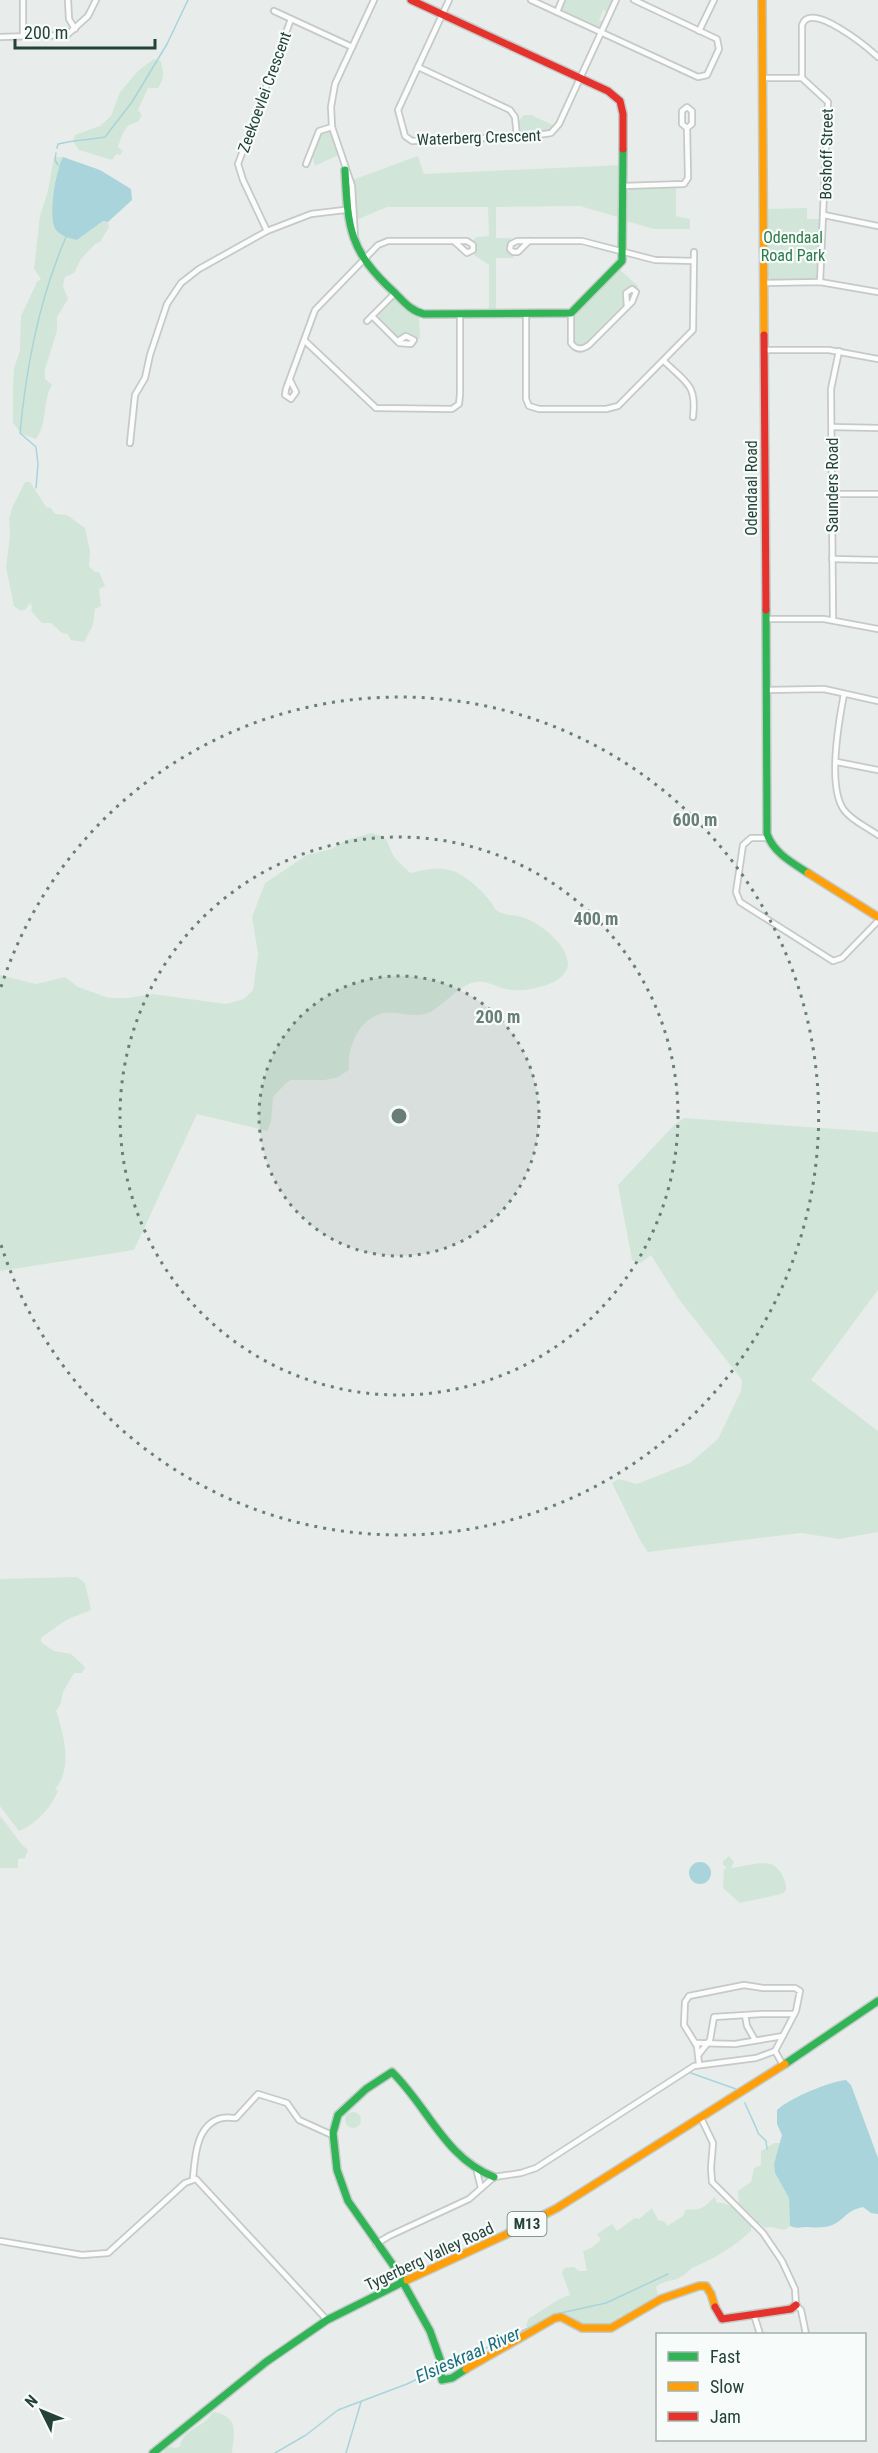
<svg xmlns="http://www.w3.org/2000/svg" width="878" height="2453" viewBox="0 0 878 2453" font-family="'Roboto Condensed',sans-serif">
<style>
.green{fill:#d1e6d8}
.water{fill:#a9d4db}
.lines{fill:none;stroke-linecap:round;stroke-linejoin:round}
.stream{stroke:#a9d4db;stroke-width:1.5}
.street-casing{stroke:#c5cac8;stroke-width:8}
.fast-casing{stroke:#c3cbc8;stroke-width:10}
.slow-casing{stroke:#c3cbc8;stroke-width:10}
.jam-casing{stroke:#c3cbc8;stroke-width:10}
.street{stroke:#fcfcfc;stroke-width:4.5}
.fast{stroke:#30b455;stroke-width:7}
.slow{stroke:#ff9f0a;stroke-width:7}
.jam{stroke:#e5322d;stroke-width:7}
.ring{fill:none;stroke:#697e78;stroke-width:3;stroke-dasharray:3 6}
.labels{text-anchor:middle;stroke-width:4.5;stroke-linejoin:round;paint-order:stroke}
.shield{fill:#f7fbf9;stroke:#637a73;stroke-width:1.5}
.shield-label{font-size:15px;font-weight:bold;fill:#24423a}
.street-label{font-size:16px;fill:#24423a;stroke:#f7fbf9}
.park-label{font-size:16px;fill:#2d7a4b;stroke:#f7fbf9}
.water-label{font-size:18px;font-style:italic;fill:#1c6f80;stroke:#f7fbf9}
.centre{fill:#697e78;stroke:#f7fbf9;stroke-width:3}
.ring-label{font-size:18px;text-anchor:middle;font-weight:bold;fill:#697e78;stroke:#f7fbf9;stroke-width:4.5;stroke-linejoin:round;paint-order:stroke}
</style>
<rect width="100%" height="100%" fill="#e8edeb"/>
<g class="green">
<polygon points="564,0 614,0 608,12 603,10 599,20 603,22 598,28 563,12 561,7"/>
<path d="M 154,59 L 160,60 C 164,70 165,79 158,88 L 148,88 L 138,110 L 142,115 L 138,122 C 123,125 123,134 118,147 L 123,151 L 120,155 L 116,154 L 112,160 L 79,150 L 73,141 L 75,135 L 100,126 L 111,116 L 120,92 L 139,70 Z"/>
<polygon points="524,115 531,115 555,126 543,133 522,134 519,130 518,122"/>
<polygon points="329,130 338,155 315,166 312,154 320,134"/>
<polygon points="418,156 424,174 621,165 621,218 580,206 496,207 496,238 511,238 509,245 514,258 496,258 496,311 489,311 489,265 474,255 476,247 473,240 477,237 489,236 488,207 387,207 356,220 356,190 352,180"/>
<path d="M 54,157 L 63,157 C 56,168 47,219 56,229 C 60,234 71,237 77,240 L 103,221 L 108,222 L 109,227 L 100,242 L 95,244 L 81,259 L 74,273 L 65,277 L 63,286 L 68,299 L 57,317 L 57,331 L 45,369 L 45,379 L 52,385 C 42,401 48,424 36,439 L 22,434 L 13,423 L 13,387 L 14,368 L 20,351 L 21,316 L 37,282 L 41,279 L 34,269 L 40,216 L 48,191 Z"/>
<polygon points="631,188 676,188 676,216 690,219 690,229 653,229 627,221 626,194"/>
<polygon points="807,208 807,219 821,219 817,278 811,280 771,280 766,274 766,209"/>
<polygon points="619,269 638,286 637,289 631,287 625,290 623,307 586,345 577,346 573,339 573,315"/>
<polygon points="394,299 410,312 419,316 420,339 411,334 396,337 379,319 379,313"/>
<polygon points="25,482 30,482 46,507 51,508 55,514 67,515 85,528 90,551 89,566 95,572 99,572 105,586 99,589 101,606 95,609 93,625 84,642 71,640 68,634 62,633 51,623 42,623 31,611 32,607 30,603 26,609 21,611 14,606 6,567 10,537 9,519 12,508"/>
<path d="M 371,833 C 394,838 385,845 396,859 C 400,864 406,868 410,873 C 424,870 436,867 450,870 C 463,873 482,890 490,901 C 492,903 493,906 495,909 C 502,916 516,914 525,918 C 542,925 566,943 568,963 C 569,984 527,992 511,990 C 499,989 488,980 476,982 C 458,985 446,1004 430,1012 C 415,1019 400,1011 385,1013 C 359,1017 347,1047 349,1070 L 338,1077 L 325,1080 L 291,1080 L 286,1083 L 273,1097 L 271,1122 L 267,1131 L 197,1114 L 134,1250 L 0,1271 L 0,975 L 36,984 L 65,977 L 78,987 L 109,998 L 128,998 L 153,994 L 226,1004 L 244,999 L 253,990 L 258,954 L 252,917 L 265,883 L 307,855 L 331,849 L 347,840 Z"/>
<polygon points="684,1118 878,1132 878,1290 811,1380 878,1431 878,1532 839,1539 801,1533 648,1552 641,1542 612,1483 618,1479 637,1484 690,1463 718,1439 741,1391 742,1380 678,1298 651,1255 641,1263 632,1260 618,1185 674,1125"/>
<path d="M 77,1577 L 85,1583 L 91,1610 L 66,1620 L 41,1638 L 41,1642 L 54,1651 L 71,1654 L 85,1667 L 82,1673 L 74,1673 L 63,1692 L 61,1703 L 56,1711 C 64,1734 73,1769 55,1789 L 58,1791 C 51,1808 36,1824 19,1831 L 0,1806 L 0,1579 Z"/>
<path d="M 0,1816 C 10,1827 17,1841 28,1850 L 25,1858 L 18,1859 L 18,1868 L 0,1868 Z"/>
<path d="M 729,1856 L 734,1862 L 731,1868 C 756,1865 776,1853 785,1882 C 787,1889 787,1891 781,1894 L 740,1903 L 723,1888 L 724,1869 L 727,1868 L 723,1865 L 723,1861 Z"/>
<circle cx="353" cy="2120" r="8"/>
<polygon points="774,2143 781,2143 774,2164 775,2173 789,2198 790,2226 784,2230 771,2227 765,2228 739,2204 738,2191 751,2182 754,2168 761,2165 761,2151"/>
<path d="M 715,2197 L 717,2203 C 731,2201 742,2217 751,2226 L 751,2231 C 734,2247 712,2260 692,2268 C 688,2270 686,2275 681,2277 C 674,2281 662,2281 656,2287 L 658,2295 L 652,2298 L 650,2304 L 644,2307 L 641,2305 L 635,2311 L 631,2310 L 624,2316 L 620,2316 L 617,2323 L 610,2323 L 607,2326 L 575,2327 L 557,2320 L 542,2328 L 529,2329 L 526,2325 L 529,2318 C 543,2311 555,2299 570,2295 L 562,2273 L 564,2268 L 574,2267 L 579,2271 L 587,2271 L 583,2251 L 591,2248 L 601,2240 L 597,2234 L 612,2224 L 617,2231 L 635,2218 L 639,2219 L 652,2208 L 658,2220 L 664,2221 L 667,2226 L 683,2216 L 686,2209 C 700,2212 705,2206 715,2197 Z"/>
<path d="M 214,2412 C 240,2417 234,2433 232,2453 L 164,2453 L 165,2449 L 171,2447 L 176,2448 L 180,2446 C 182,2433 195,2429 204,2422 C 207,2420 210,2415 214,2412 Z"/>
</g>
<g class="water">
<path d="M 63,157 L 100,170 L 131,189 L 132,200 L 108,222 L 103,221 L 77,240 C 69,238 61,236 56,230 C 47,218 56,169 63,157 Z"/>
<circle cx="700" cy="1873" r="11"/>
<path d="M 846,2080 L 851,2085 L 878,2158 L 878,2214 L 871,2213 L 863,2207 C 838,2212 845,2231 808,2227 C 801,2227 797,2229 790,2226 L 789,2198 L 775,2173 L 774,2164 L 782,2135 L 777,2124 L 777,2110 C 790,2098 828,2082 846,2080 Z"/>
</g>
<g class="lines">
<g class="stream">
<path d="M 57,148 L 58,144 C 73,140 89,140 105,137 L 132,102 L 167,44 L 188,0"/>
<polyline points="56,153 55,160 58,165"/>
<path d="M 36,488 L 38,464 L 36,447 L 20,433 C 26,368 40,297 66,237"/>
<polyline points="688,2072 736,2089"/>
<path d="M 745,2103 C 748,2111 757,2128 758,2133 L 766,2141 L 767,2149"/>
<polyline points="751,2226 758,2222"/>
<polyline points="556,2314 606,2303 668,2274"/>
<polyline points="446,2367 549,2318"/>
<polyline points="275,2453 306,2435 338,2410 407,2384 438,2369"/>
<polyline points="346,2453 361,2402"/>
</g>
<defs>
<g id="street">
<polyline points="23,0 23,36"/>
<polyline points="68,0 69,19 75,29"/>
<polyline points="449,0 398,110 405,136 412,141 531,136 551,133 559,124 616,0"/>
<polyline points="531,0 698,77 707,75 719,49 717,39 634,0"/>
<polyline points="274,11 352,47"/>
<polyline points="557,12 562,0"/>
<polyline points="699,31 714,0"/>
<polyline points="0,37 67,35 88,16 96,0"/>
<polyline points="418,67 510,110 515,117 517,137"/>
<polyline points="762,78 802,78 828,102 820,282"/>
<path d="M 802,78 L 802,25 C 810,0 867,47 878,57"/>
<polygon points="687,107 692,111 692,124 687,128 682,124 682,111"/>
<polyline points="306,164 319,131 332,127"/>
<polyline points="623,186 684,184 688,178 687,128"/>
<polyline points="824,215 878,226"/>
<polyline points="267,231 243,180 238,164 291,19"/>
<polyline points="355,238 352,186 332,127 331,107 335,84 374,0"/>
<polyline points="529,241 518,252 513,252 510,249 511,244 517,241 582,241 655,260 694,261"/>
<polyline points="764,283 820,282 878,292"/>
<polyline points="526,313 526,399 529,406 539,409 606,409 618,406 693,330 694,252"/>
<path d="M 571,313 L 571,343 C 576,350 582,350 589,345 L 632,302 L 636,292 L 632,289 L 626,293 L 627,306"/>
<polyline points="372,316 399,343 411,344 414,340 406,336 398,341"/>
<polyline points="367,321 394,294"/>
<polyline points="304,340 376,408 452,409 459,404 460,394 460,314"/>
<polyline points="764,350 829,350 878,359"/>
<path d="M 664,361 C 686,383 697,384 693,417"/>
<polyline points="290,380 296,392 291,399 285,395 286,389 315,310 378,245 388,241 467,241 473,245 473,250 467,253 455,242"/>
<polyline points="832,427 878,428"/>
<polyline points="130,443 135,395 145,378 150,355 167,304 181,283 199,269 267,231 311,214 353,209"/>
<polyline points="832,494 878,494"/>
<polyline points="832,559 878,560"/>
<polyline points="766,619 824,619 878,629"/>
<polyline points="833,620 831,389 839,351"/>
<polyline points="766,690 824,689 878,701"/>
<path d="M 844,694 C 839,720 827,787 844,810 C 852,821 867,827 878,835"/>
<polyline points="837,762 878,770"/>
<polyline points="768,838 751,838 743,845 736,892 740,902 833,961 842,958 878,921"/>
<polyline points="745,2015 747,2026 755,2040"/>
<polyline points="695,2043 735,2044 783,2036"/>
<polyline points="775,2051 783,2065"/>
<polyline points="699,2054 710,2040 714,2017 761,2014 794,2014"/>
<polyline points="701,2118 713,2143 711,2168 712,2182 763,2233 782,2261 795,2289 796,2305 801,2310 806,2334"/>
<polyline points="477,2172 481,2188"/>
<path d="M 193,2178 C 195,2157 196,2124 222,2118 C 227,2117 231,2118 236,2118 L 258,2094 L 287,2103 L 299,2120 L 332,2135"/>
<polyline points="0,2241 82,2255 108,2253 185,2183 196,2179 327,2320"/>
<polyline points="376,2244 389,2236 469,2199 494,2177 521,2173 536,2168 694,2066 756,2058 775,2051 796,2011 800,1991 795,1988 763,1988 744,1985 689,1996 685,2002 684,2025 697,2046 699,2064"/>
<polyline points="754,2315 760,2334"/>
</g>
<g id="fast">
<path d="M 345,170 C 348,229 349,251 395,293 C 404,302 411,311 424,314 L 571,313 L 622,261 L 623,149"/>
<path d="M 766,610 L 767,834 C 774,853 791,862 808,873"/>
<polyline points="785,2064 878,2001"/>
<path d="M 466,2369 L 452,2378 L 442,2380 L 440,2359 L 430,2331 L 395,2268 L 348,2201 L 337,2170 L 333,2133 L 338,2115 L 366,2089 L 392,2072 C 428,2107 445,2158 494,2177"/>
<polyline points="153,2453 266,2362 327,2320 407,2280"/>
</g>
<g id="slow">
<polyline points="762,0 764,335"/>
<polyline points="808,873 878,917"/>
<polyline points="407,2280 505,2235 557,2208 785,2064"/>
<polyline points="466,2369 555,2318 561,2317 582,2328 611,2328 661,2299 699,2286 706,2286 711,2294 715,2307"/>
</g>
<g id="jam">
<polyline points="411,0 608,91 620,101 623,114 623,149"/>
<polyline points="764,335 766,610"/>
<polyline points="715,2307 722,2319 791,2309 796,2305"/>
</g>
</defs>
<use href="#street" class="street-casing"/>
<use href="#fast" class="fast-casing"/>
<use href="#slow" class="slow-casing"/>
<use href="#jam" class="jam-casing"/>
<use href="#street" class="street"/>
<use href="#fast" class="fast"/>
<use href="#slow" class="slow"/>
<use href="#jam" class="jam"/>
</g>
<circle cx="399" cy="1116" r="140" fill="#697e78" fill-opacity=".12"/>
<g class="ring">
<circle cx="399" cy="1116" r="140"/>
<circle cx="399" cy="1116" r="279"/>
<path d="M1 987A419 419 0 1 1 1 1245"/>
</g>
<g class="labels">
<rect class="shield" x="507.5" y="2212" width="39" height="24" rx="4.5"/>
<g class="shield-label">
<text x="527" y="2229">M13</text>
</g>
<g class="street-label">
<text transform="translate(264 92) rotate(-70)" y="6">Zeekoevlei Crescent</text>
<text transform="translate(479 137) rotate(-2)" y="6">Waterberg Crescent</text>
<text transform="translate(826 154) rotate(-89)" y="6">Boshoff Street</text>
<text transform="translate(832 485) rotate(-90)" y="6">Saunders Road</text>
<text transform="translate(751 488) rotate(-90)" y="6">Odendaal Road</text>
<text transform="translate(429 2256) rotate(-25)" y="6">Tygerberg Valley Road</text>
</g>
<g class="park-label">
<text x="793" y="243">Odendaal<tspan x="793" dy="18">Road Park</tspan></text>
</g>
<g class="water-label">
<text transform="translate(468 2355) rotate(-24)" y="6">Elsieskraal River</text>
</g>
</g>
<circle cx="399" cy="1116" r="9" class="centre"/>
<g class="ring-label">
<text x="695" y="826">600 m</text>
<text x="596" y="925">400 m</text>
<text x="498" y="1023">200 m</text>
</g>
<rect x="656" y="2333" width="210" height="108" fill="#f7fbf9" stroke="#a3b1ad" stroke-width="1.5"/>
<rect x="668" y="2352" width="30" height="9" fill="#30b455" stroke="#a3b1ad" stroke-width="1.5"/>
<text x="710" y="2363" font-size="18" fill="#24423a">Fast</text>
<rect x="668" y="2382" width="30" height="9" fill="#ff9f0a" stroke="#a3b1ad" stroke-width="1.5"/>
<text x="710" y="2393" font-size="18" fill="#24423a">Slow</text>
<rect x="668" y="2412" width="30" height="9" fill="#e5322d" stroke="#a3b1ad" stroke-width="1.5"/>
<text x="710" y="2423" font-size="18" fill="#24423a">Jam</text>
<g transform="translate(42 2411) rotate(313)" stroke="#f7fbf9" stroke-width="4.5" paint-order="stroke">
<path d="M0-4.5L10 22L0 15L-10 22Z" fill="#24423a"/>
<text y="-9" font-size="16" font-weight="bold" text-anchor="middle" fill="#24423a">N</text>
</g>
<path d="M15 39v9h140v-9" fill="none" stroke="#24423a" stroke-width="3"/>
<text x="24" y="39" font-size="18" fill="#24423a" stroke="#f7fbf9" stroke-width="4.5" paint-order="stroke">200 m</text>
</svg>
